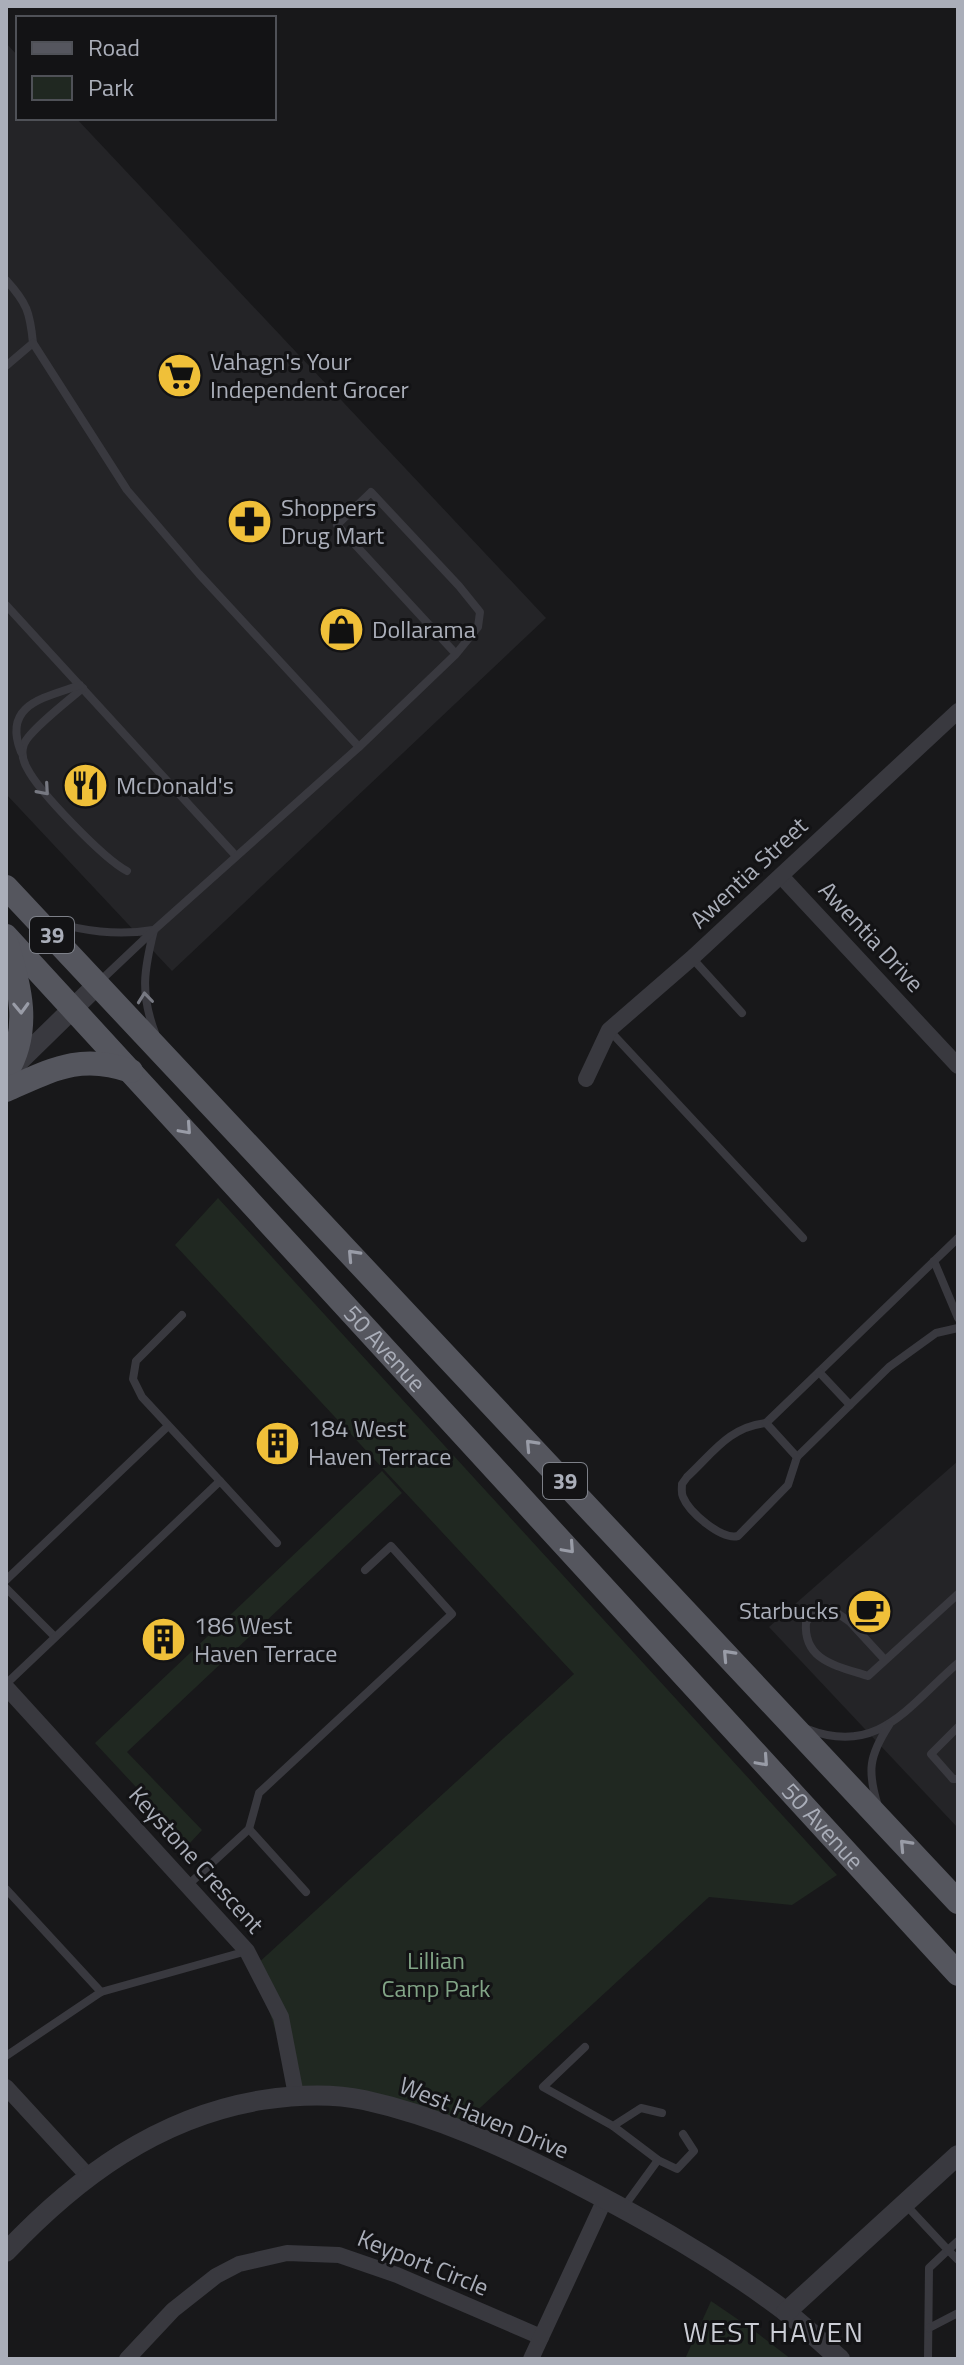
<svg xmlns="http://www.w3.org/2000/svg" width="964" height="2365" viewBox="0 0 964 2365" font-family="'Titillium Web',sans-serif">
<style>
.built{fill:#242427}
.green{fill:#202821}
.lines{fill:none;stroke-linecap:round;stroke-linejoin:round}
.service{stroke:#39393f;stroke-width:8}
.minor{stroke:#39393f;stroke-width:16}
.tertiary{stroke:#39393f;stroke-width:20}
.primary{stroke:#55565e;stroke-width:24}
.oneway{stroke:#777982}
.oneway2{stroke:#999ca7}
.labels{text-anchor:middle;stroke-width:6;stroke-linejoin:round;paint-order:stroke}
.shield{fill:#131315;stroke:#7d8088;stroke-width:2}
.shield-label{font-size:22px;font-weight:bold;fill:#aaaeb9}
.poi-label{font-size:24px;fill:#aaaeb9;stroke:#131315;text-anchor:start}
.street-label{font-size:24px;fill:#aaaeb9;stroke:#131315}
.park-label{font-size:24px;fill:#81a486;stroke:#131315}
.quarter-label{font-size:28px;letter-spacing:2px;fill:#cbcdd5;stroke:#131315}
</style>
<rect width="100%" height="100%" fill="#18181a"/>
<g class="built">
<polygon points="6,43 18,56 18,118 76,118 546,618 172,971 6,794"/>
<polygon points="958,1461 958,1828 769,1627"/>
</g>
<g class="green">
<polygon points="218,1198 837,1875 792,1905 709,1897 456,2130 296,2095 255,1966 574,1674 175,1245"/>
<polygon points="382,1471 402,1493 127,1752 202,1830 189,1844 95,1743"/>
<polygon points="711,2301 752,2329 791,2359 685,2359"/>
</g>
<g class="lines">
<g class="service">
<path d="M 6,280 C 27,303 30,312 33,343 L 6,366"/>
<polyline points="33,343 127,490 199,574 359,747"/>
<polyline points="6,605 236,856"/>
<path d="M 83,688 C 70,699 29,731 24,744 C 21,752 23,761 27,768 C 39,792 104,859 127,871"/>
<path d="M 21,752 C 2,704 44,698 80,685"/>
<path d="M 49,921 C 84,931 116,936 153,930"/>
<path d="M 154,930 C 144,970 140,993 155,1033"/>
<polyline points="692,958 742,1013"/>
<polyline points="98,983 154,930 359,747 456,654 478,627 480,612 459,586 371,492 337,525 456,654"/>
<polyline points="609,1030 803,1238"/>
<path d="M 958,1238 L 766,1423 C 729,1427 713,1453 687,1477 L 682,1484 C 682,1488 681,1493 683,1497 C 689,1512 721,1540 738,1536 L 788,1485 L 797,1457 L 889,1367 L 936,1333 L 958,1328"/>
<polyline points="934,1261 958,1318"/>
<polyline points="182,1315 136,1361 133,1379 142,1397 220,1481"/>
<polyline points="819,1372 850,1405"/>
<polyline points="766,1423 797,1457"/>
<polyline points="6,1580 168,1426"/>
<polyline points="6,1588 55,1637"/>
<path d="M 885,1660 L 850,1622 L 830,1608 L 816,1611 L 806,1622 C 803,1661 837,1666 868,1676 L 958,1594"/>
<polyline points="6,1684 220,1481 277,1543"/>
<polyline points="958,1727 931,1754 953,1779 958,1779"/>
<path d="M 807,1729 C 879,1757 909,1705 958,1663"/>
<path d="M 878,1806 C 867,1771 869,1756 889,1725"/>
<polyline points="249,1829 306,1892"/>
<polyline points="188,1885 249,1829 259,1793 452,1614 391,1546 365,1570"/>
<polyline points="6,1889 101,1992"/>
<polyline points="585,2047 543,2087 613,2126 641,2108 662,2113"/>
<polyline points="6,2056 101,1992 247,1951"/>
<polyline points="613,2126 658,2160 677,2169 694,2151 683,2134"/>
<polyline points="905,2204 948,2250 929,2268 928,2359"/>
<polyline points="623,2208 658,2160"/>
<polyline points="958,2241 948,2250 958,2260"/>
<polyline points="929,2328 958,2313"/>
</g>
<g class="minor">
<polyline points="781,876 958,1066"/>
<polyline points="586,1079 609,1030 692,958 958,711"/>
<polyline points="6,1687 247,1951 281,2017 296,2095"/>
<polyline points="6,2087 88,2176"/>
<polyline points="127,2359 173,2310 216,2276 239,2264 287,2253 339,2255 397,2275 541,2337"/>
<polyline points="531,2359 605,2199"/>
</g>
<g class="tertiary">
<polyline points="9,1071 98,984"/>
<path d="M 6,2252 C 77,2177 158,2117 262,2100 C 295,2095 331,2093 364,2100 C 437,2116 507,2148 573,2182 C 646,2220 719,2261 785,2311 C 804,2326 822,2343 840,2359"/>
<polyline points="786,2312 958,2155"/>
</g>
<g class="primary">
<polyline points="6,887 958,1902"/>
<path id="s1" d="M 6,936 L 958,1974"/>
<path d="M 6,941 C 20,986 32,1030 6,1073"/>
<path d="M 6,1090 C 52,1070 80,1053 131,1071"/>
</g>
</g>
<defs><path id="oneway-chevron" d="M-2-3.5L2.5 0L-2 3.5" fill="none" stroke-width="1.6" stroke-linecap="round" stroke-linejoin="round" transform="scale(2)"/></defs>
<g class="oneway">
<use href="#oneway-chevron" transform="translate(44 790) rotate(49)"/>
<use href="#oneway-chevron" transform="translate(145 998) rotate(-96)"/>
</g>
<g class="oneway2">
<use href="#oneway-chevron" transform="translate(21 1008) rotate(88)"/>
<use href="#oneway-chevron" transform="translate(186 1129) rotate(48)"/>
<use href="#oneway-chevron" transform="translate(353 1255) rotate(-133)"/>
<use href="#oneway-chevron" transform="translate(531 1445) rotate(-133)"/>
<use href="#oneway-chevron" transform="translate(569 1548) rotate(48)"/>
<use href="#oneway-chevron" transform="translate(728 1655) rotate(-133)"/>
<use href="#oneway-chevron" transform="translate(763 1761) rotate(48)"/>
<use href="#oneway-chevron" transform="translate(905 1845) rotate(-133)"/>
</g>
<defs>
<symbol id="supermarket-disc" viewBox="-11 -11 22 22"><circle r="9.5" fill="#f0c039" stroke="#131315"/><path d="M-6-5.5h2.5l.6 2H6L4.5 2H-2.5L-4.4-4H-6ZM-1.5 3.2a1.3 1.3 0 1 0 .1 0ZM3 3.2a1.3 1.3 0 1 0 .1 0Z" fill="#111"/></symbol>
<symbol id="pharmacy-disc" viewBox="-11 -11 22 22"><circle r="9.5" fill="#f0c039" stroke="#131315"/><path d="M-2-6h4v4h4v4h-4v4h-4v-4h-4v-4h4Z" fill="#111"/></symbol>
<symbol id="shop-disc" viewBox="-11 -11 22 22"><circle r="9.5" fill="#f0c039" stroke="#131315"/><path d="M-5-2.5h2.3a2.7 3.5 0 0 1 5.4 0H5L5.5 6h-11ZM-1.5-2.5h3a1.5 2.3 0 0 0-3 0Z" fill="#111"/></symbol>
<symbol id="restaurant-disc" viewBox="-11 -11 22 22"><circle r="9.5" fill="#f0c039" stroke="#131315"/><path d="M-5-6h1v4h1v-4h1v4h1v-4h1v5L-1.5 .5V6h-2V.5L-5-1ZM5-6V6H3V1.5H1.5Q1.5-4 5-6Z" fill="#111"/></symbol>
<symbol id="building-disc" viewBox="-11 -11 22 22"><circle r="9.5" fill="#f0c039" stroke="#131315"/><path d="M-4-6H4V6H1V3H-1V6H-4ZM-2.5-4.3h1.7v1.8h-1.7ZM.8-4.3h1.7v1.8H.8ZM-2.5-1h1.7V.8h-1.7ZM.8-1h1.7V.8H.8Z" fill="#111"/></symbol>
<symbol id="cafe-disc" viewBox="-11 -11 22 22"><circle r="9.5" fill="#f0c039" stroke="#131315"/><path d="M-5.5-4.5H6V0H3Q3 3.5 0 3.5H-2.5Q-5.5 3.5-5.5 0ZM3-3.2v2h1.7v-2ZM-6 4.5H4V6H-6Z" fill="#111"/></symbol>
</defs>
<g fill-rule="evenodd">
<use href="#supermarket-disc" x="154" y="350" width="51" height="51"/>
<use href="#pharmacy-disc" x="224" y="496" width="51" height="51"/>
<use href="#shop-disc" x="316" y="604" width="51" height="51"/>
<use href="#restaurant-disc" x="60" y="760" width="51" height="51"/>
<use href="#building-disc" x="252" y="1418" width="51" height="51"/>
<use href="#cafe-disc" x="844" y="1586" width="51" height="51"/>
<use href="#building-disc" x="138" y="1614" width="51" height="51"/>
</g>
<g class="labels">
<g class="shield">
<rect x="30" y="917" width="44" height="36" rx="6"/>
<rect x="543" y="1463" width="44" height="36" rx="6"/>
</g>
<g class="shield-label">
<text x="52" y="943">39</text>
<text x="565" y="1489">39</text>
</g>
<g class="poi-label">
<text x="210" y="370">Vahagn's Your<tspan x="210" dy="28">Independent Grocer</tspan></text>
<text x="281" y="516">Shoppers<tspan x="281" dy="28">Drug Mart</tspan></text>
<text x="372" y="638">Dollarama</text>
<text x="116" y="794">McDonald's</text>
<text x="308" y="1437">184 West<tspan x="308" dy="28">Haven Terrace</tspan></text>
<text x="839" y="1619" text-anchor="end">Starbucks</text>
<text x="194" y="1634">186 West<tspan x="194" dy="28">Haven Terrace</tspan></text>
</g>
<g class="street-label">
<text transform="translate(749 873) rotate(-43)" y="8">Awentia Street</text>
<text transform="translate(871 937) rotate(47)" y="8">Awentia Drive</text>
<text dy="8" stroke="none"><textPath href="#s1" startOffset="560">50 Avenue</textPath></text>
<text dy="8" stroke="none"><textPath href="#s1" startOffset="1208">50 Avenue</textPath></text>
<text transform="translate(196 1860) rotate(48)" y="8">Keystone Crescent</text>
<text transform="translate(484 2118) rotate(22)" y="8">West Haven Drive</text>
<text transform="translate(423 2263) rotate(22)" y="8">Keyport Circle</text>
</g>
<g class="park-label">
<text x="436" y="1969">Lillian<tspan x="436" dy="28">Camp Park</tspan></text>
</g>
<g class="quarter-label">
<text x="774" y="2342">WEST HAVEN</text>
</g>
</g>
<rect width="964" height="2365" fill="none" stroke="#aaaeb9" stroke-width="16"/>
<rect x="16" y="16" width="260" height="104" fill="#131315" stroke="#4f5157" stroke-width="2"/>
<rect x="32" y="42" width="40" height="12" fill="#55565e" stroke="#4f5157" stroke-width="2"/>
<text x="88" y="56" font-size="24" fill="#aaaeb9">Road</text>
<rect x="32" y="76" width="40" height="24" fill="#202821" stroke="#4f5157" stroke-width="2"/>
<text x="88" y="96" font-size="24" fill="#aaaeb9">Park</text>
</svg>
